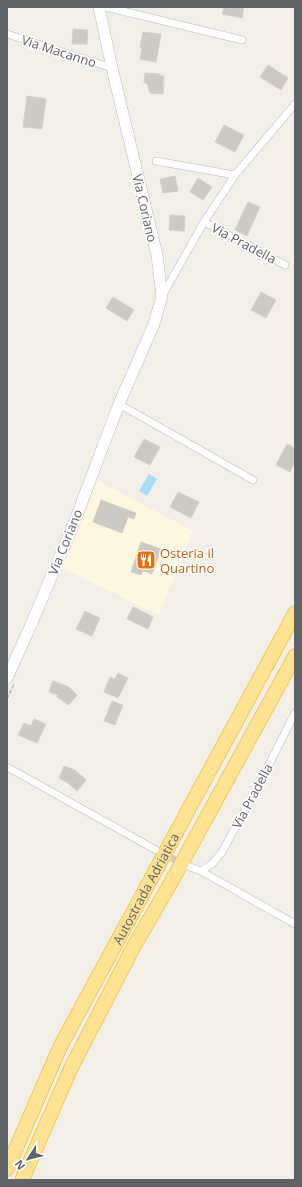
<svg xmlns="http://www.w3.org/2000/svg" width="302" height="1187" viewBox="0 0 302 1187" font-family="'Open Sans',sans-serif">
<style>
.commercial{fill:#fef7e0}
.water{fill:#aadaff}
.building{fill:#cccac5;stroke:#d6d1c6}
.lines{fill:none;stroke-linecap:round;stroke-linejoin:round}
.minor-tunnel{stroke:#ccccc8;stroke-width:7;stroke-dasharray:7 3.5;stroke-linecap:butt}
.minor-casing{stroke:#b5b8bc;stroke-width:8}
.secondary-casing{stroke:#b6babf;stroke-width:12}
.motorway-casing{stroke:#f9ab00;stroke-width:15}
.path{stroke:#9cc7a9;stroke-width:1.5;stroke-dasharray:4 2;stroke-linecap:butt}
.minor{stroke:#fff;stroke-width:7}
.secondary{stroke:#fff;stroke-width:11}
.motorway{stroke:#fde293;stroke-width:14}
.labels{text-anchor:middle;stroke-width:3.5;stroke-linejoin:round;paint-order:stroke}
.street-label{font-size:13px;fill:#5f6368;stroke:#fff}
.food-label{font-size:13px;fill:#c56008;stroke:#fff;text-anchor:start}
</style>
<rect width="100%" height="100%" fill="#f1efe8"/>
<polygon class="commercial" points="97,480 193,531 159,615 62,568"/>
<polygon class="water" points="149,474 157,479 147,496 139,491"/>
<g class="building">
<polygon points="224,7 244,7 242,18 222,14"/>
<polygon points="73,29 88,30 87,44 72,44"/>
<polygon points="143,32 161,34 156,62 140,59 142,48 140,48"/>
<polygon points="268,65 288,78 281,90 260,77"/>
<polygon points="145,73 160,74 160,76 164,76 163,94 150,93 147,83 144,83"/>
<polygon points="27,96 46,99 42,129 23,127"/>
<polygon points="224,125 244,135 235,152 215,142"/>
<polygon points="175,176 178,191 163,193 160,179"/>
<polygon points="198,178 212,187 203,200 190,192"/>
<polygon points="248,202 260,207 247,236 235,230"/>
<polygon points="170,215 185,216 184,231 169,230"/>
<polygon points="261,292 276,300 266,318 251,310"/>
<polygon points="113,297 134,310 127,321 106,308"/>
<polygon points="144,439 160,447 150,465 134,457"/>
<polygon points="287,444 295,448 295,462 290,472 276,465"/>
<polygon points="178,492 199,502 191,518 170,507"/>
<polygon points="101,500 136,513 134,519 128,517 122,533 93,522"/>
<polygon points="141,542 161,549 152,574 143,571 141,575 131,572"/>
<polygon points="133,607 153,617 148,629 127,619"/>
<polygon points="85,611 100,618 92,636 76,629"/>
<polygon points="118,673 128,678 118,698 104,692 110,677 115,679"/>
<polygon points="53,681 69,687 77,695 69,705 57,697 58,695 49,692"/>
<polygon points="112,701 123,705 115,725 104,721"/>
<polygon points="34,719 46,724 37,743 18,735 24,723 31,726"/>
<polygon points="64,766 75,770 86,780 77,791 68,783 59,778"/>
</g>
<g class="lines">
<polyline class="minor-tunnel" points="162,853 183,864"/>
<defs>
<g id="minor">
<polyline points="106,7 242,40"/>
<polyline points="7,34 112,68"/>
<polyline points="156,161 235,175"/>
<polyline points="204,222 285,265"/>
<polyline points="162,296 204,222 235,175 295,104"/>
<polyline points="119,404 253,480"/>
<polyline points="7,767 156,850"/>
<polyline points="187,866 201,871 212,864 222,852 256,790 295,713"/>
<polyline points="201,871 295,924"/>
</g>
<polyline id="secondary" points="7,678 30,627 74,523 119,404 154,324 162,296 157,255 112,68 99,7"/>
<g id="motorway">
<path id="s1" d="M 7,1169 L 61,1045 L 295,613"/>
<polyline points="22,1180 71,1068 102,1008 134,946 169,886 295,656"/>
</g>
</defs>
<use href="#minor" class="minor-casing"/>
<use href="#secondary" class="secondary-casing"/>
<use href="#motorway" class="motorway-casing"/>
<polyline class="path" points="7,699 14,684"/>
<use href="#minor" class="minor"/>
<use href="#secondary" class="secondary"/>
<use href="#motorway" class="motorway"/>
</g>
<defs>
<symbol id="restaurant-square" viewBox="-11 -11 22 22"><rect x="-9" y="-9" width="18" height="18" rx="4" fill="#e8710a" stroke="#fff"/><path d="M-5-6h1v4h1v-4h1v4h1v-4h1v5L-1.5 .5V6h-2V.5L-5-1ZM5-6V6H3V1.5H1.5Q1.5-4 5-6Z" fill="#fff"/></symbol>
</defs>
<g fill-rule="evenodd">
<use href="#restaurant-square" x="135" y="549" width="22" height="22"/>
</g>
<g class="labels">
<g class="street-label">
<text transform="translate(59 51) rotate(18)" y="5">Via Macanno</text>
<text transform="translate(145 208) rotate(77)" y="5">Via Coriano</text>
<text transform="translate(244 243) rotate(28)" y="5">Via Pradella</text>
<text transform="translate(65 542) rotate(-68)" y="5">Via Coriano</text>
<text transform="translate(252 796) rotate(-62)" y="5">Via Pradella</text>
<text dy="5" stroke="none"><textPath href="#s1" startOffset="313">Autostrada Adriatica</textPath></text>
</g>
<g class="food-label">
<text x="160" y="558">Osteria il<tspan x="160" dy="15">Quartino</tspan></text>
</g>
</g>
<rect width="302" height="1187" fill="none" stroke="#5f6368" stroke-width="16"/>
<g transform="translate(28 1159) rotate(234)" stroke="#ffffff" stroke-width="3" paint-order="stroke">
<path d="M0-3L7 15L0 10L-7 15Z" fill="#5f6368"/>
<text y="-6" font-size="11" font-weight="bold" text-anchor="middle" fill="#5f6368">N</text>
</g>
</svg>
